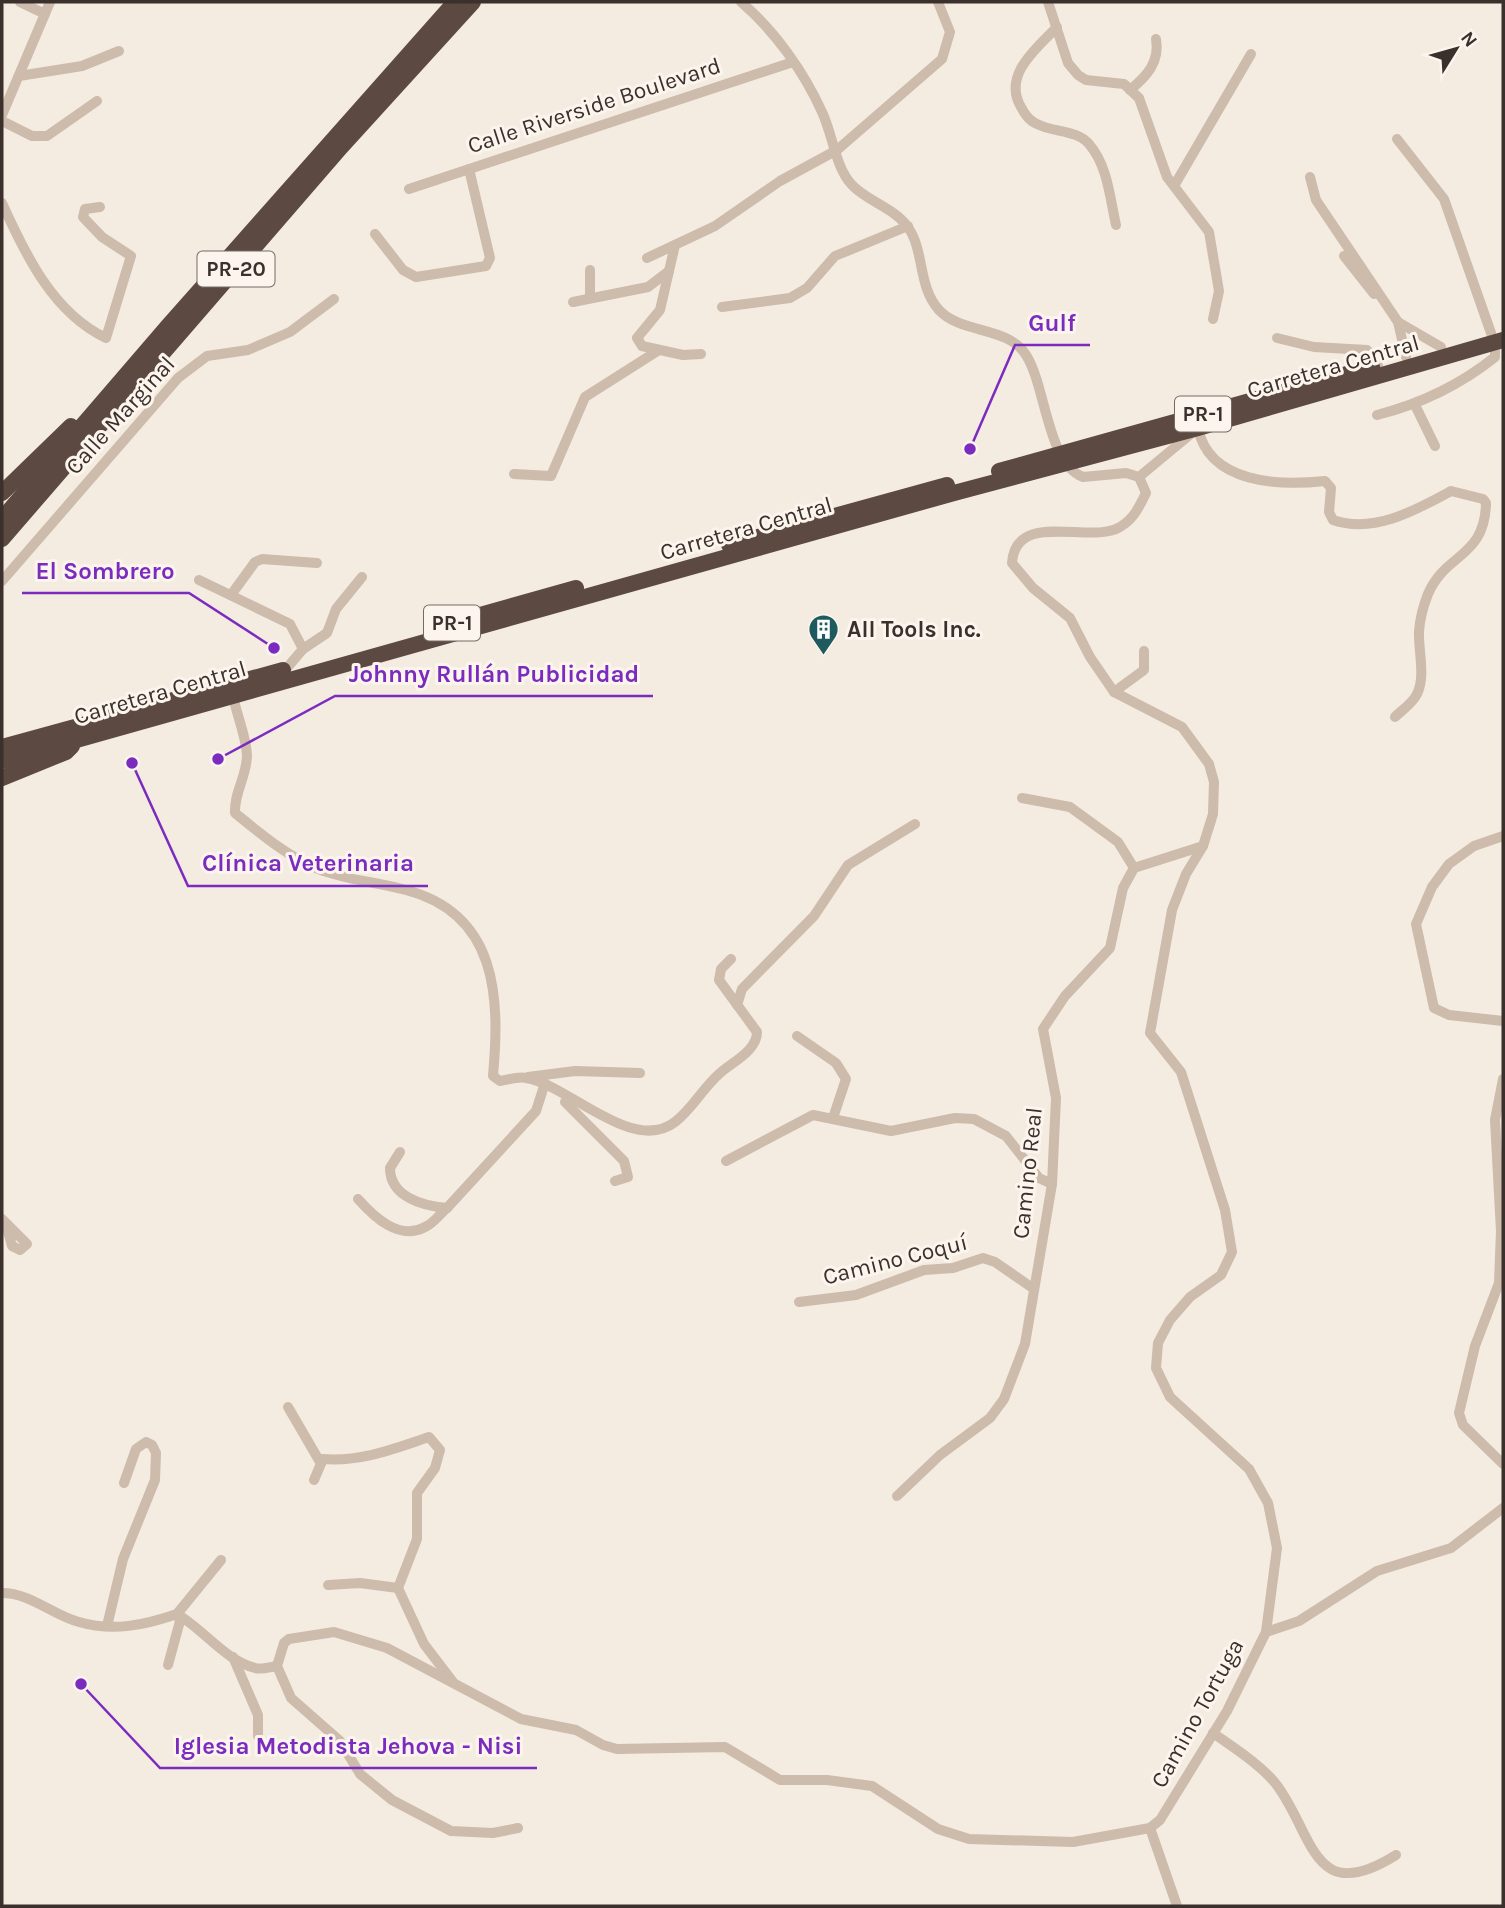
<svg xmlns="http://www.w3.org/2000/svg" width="1505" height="1908" viewBox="0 0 1505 1908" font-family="Karla,sans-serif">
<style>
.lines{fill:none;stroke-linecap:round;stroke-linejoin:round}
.minor{stroke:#cdbbac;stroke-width:10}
.highway{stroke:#5c4a42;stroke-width:16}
.labels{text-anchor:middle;stroke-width:6;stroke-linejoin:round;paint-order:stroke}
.shield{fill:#fbf5ee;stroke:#756b66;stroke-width:2}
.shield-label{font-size:21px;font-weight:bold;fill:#3b302b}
.street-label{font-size:23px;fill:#3b302b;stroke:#fbf5ee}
.poi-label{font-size:23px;font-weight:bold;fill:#3b302b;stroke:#fbf5ee;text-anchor:start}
.leader{fill:none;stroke:#7b2cbf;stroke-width:2.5}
.callout-dot{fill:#7b2cbf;stroke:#fbf5ee;stroke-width:2.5}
.callout-label{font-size:24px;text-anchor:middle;font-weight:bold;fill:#7b2cbf;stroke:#fbf5ee;stroke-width:6;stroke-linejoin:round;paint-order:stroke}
</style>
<rect width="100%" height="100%" fill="#f4ebe1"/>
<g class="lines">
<g class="minor">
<polyline points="20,2 45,14"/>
<path d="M 741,2 C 775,31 804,72 822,112 C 833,135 835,167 852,185 C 867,201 894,208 907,226 C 925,249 917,286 939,310 C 961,334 1008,326 1026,355 C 1046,386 1047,463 1083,477 L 1126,473 L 1139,477"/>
<polyline points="1048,2 1068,63 1078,75 1086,80 1124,84 1139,98 1167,177 1209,232 1219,291 1213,319"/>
<path d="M 1057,27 C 1037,48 1002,75 1021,107 C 1024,113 1029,120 1035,123 C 1052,133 1076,129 1089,144 C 1108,166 1110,199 1116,225"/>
<polyline points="19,76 82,66 119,51"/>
<path d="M 1130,90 C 1147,76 1160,62 1156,39"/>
<polyline points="2,115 50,2"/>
<polyline points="2,121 32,136 47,136 97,101"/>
<polyline points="1397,139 1444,199 1491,333"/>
<polyline points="1310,177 1316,200 1398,322 1441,347"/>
<polyline points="1174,186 1251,54"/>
<polyline points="409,189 793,62"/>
<path d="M 2,203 C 25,254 53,313 106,338 L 131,256 L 102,237 L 83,217 L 85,209 L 100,207"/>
<polyline points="375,234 403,270 416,277 486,266 490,258 469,169"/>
<polyline points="675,245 660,310 637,338 642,346 683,355 701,354"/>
<polyline points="1344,256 1374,294"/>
<polyline points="647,258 715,226 780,181 837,150 942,59 950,32 938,2"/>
<polyline points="590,270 590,297"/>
<polyline points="573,302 648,287 669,271"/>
<polyline points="722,307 790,298 807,288 835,256 908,226"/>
<polyline points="1398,322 1406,357"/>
<polyline points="1277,338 1314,347 1367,350 1378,365"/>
<polyline points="1415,405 1435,446"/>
<path d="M 1377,415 C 1420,404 1460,385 1495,357 L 1495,342"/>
<polyline points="514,474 551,476 585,397 659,350"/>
<path d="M 1139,477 L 1198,428 C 1209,484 1280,486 1325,481 L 1331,488 L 1329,512 L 1333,520 C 1374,534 1416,510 1451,491 L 1483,499 L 1486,503 C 1485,558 1445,553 1428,594 C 1424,604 1420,619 1419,631 C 1418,650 1426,676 1417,694 C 1413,703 1402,710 1395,717"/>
<polyline points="199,580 290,624 303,649"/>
<polyline points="2,581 178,378 207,356 248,350 290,332 334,299"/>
<polyline points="231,595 255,562 262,559 317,563"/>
<polyline points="286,669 303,649 327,633 336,609 362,577"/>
<polyline points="1114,692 1144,670 1144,651"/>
<path d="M 233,695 C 236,714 246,735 247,755 C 247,776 234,792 235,813 C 261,834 287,856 318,869 C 345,880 378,882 406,890 C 498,914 500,998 493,1076 L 500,1081 C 508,1080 518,1076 526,1078 C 568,1084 632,1155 675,1122 C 692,1109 703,1088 719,1074 C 732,1062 757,1051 757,1032 L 719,980 L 721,969 L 731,959"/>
<polyline points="1022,798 1070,807 1118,842 1134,868"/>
<polyline points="1503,836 1474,846 1449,864 1432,887 1416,924 1434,1008 1449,1015 1503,1021"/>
<polyline points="737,1005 742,989 814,916 848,865 915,824"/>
<polyline points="797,1036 836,1063 846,1079 833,1118"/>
<polyline points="528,1077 575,1071 640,1073"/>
<polyline points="1503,1079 1495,1120 1501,1231 1499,1283 1475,1346 1459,1413 1463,1425 1503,1464"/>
<polyline points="565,1102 624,1161 628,1177 615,1181"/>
<path d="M 400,1152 L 390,1168 C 390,1197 423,1206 447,1208 L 536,1111 L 545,1083"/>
<polyline points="726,1161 813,1115 891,1131 955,1118 974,1119 1006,1136 1039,1178 1052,1184"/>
<path d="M 358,1199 C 374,1217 399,1241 425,1227 C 433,1224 440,1214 447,1208"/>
<polyline points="2,1219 27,1244 20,1250 12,1246 6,1224"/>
<polyline points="799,1302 856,1295 924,1270 953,1268 983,1258 995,1262 1034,1289"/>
<polyline points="288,1407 320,1462"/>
<path d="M 314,1480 L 323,1459 C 361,1462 393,1449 429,1437 L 440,1450 L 435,1468 L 417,1493 L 417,1539 L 398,1588 L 424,1644 L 453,1682"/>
<polyline points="897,1496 940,1455 990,1418 1004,1399 1025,1344 1052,1184 1056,1098 1043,1029 1065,996 1110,948 1123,888 1134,868 1203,846"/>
<polyline points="328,1585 360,1583 398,1588"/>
<path d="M 2,1593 C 31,1593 52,1615 79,1622 C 113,1632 145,1625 177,1614 C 203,1629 226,1661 255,1668 C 261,1670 270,1667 277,1666"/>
<polyline points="107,1626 123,1559 155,1480 156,1453 152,1445 146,1442 136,1449 124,1483"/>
<polyline points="1266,1632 1299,1621 1377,1571 1451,1548 1503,1508"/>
<polyline points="233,1657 258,1715 258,1736"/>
<polyline points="168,1665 180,1621 177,1614 221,1560"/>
<path d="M 1213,1733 C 1234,1748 1260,1764 1276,1784 C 1314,1834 1312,1908 1396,1855"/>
<path d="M 518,1828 L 493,1833 L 451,1831 L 392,1800 L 360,1774 L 340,1741 L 291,1698 L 277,1666 L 284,1643 L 289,1639 L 334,1632 L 387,1648 L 521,1719 L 576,1730 L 603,1745 L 617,1749 L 725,1747 L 780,1780 L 827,1780 L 872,1786 L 938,1829 L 969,1839 L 1073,1842 L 1150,1828 L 1160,1820 L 1227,1711 L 1266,1632 L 1277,1548 L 1268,1503 L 1249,1469 L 1170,1397 L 1156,1368 L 1158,1343 L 1170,1320 L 1190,1297 L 1221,1275 L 1232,1252 L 1225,1210 L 1181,1072 L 1150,1033 L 1172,910 L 1186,874 L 1203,846 L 1213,814 L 1214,782 L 1209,764 L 1182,727 L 1114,692 L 1090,657 L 1070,618 L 1033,588 L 1012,563 C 1016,509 1091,545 1120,527 C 1134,519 1139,507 1146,493 L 1139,477"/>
<polyline points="1150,1828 1177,1906"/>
</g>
<g class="highway">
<polyline points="999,471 1372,367"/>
<polyline points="2,493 71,426"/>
<polyline points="2,519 168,326 455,2"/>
<polyline points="2,539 341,147 473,2"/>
<polyline points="729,545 947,485"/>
<polyline points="466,619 576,588"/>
<polyline points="2,747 283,670"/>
<polyline points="2,761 954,493 1198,428 1503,340"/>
<polyline points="2,778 66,752 72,746"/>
</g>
</g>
<defs>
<symbol id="building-pin" viewBox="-11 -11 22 30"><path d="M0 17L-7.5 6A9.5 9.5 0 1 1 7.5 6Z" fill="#1f5a5e" stroke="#fbf5ee"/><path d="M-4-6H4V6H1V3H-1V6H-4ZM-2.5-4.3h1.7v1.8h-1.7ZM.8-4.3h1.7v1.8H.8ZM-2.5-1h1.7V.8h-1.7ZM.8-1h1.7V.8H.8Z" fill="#fff"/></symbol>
</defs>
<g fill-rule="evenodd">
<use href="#building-pin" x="806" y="612" width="35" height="47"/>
</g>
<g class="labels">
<g class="shield">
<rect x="197.5" y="251.5" width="77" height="35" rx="5"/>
<rect x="1175" y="396.5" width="56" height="35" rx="5"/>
<rect x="424" y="605.5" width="56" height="35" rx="5"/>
</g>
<g class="shield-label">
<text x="236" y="276">PR-20</text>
<text x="1203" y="421">PR-1</text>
<text x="452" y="630">PR-1</text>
</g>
<g class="street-label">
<text transform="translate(594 105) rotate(-18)" y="8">Calle Riverside Boulevard</text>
<text transform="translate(1333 366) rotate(-16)" y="8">Carretera Central</text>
<text transform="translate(120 415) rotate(-48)" y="8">Calle Marginal</text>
<text transform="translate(746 528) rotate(-16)" y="8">Carretera Central</text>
<text transform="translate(160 692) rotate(-16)" y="8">Carretera Central</text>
<text transform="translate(1027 1173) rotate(-84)" y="8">Camino Real</text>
<text transform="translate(895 1259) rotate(-14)" y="8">Camino Coquí</text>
<text transform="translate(1197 1713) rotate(-61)" y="8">Camino Tortuga</text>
</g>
<g class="poi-label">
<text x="847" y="637">All Tools Inc.</text>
</g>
</g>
<path class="leader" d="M970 449L1015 345H1090M274 648L189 593H22M218 759L335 696H653M132 763L188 886H428M81 1684L160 1768H537"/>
<g class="callout-dot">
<circle cx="970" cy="449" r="7"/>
<circle cx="274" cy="648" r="7"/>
<circle cx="218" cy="759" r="7"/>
<circle cx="132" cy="763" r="7"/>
<circle cx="81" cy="1684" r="7"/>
</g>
<g class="callout-label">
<text x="1052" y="331">Gulf</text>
<text x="105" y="579">El Sombrero</text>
<text x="494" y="682">Johnny Rullán Publicidad</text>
<text x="308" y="871">Clínica Veterinaria</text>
<text x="348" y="1754">Iglesia Metodista Jehova - Nisi</text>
</g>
<rect width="1505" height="1908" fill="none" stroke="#3b302b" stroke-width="7"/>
<g transform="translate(1456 49) rotate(53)" stroke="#fbf5ee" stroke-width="5" paint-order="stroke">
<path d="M0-5L12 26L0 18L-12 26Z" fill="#3b302b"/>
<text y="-10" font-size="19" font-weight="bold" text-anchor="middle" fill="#3b302b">N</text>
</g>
</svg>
